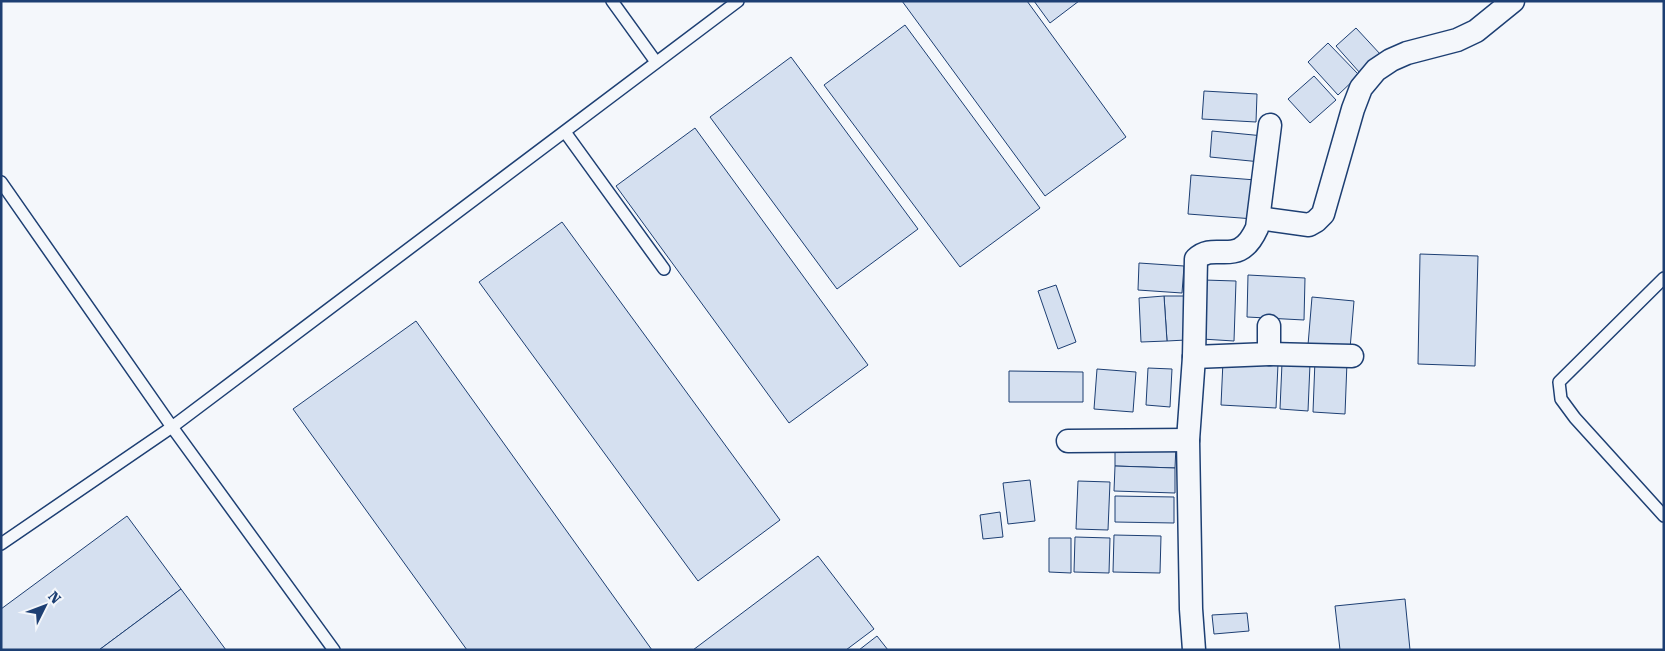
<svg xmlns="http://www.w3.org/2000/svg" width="1665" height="651" viewBox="0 0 1665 651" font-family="'Roboto Serif',serif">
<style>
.building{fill:#d5e0f0;stroke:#1d3f73}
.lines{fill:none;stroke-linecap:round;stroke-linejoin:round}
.service-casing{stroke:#1d3f73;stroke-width:14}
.minor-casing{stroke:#1d3f73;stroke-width:25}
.service{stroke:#f4f7fb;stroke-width:11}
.minor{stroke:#f4f7fb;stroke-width:22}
</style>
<rect width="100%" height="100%" fill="#f4f7fb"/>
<g class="building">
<polygon points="902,1 1027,1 1126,137 1045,196"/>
<polygon points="1034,1 1079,1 1050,23"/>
<polygon points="905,25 1040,208 960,267 824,85"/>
<polygon points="1356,28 1381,55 1360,73 1336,46"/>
<polygon points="1328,43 1359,75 1338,95 1308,62"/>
<polygon points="791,57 918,229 837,289 710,117"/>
<polygon points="1314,76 1336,100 1310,123 1288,99"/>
<polygon points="1204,91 1257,94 1256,122 1202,119"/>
<polygon points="695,128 868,365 789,423 616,186"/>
<polygon points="1212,131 1264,136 1261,162 1210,157"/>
<polygon points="1191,175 1256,180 1254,219 1188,214"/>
<polygon points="562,222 780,520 698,581 479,282"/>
<polygon points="1420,254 1478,256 1475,366 1418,364"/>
<polygon points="1139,263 1184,266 1182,293 1138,290"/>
<polygon points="1248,275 1305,278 1304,320 1247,317"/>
<polygon points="1204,280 1236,281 1234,341 1202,339"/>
<polygon points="1056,285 1076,342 1058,349 1038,291"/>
<polygon points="1164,296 1184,296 1186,340 1167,341"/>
<polygon points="1164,296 1167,341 1141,342 1139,298"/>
<polygon points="1312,297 1354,301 1350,349 1308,345"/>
<polygon points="416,321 652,650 467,650 293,409"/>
<polygon points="1315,360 1347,362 1345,414 1313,412"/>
<polygon points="1223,361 1278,364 1276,408 1221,405"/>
<polygon points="1282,363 1310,364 1308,411 1280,409"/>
<polygon points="1148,368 1172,369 1170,407 1146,405"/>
<polygon points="1097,369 1136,372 1133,412 1094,409"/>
<polygon points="1009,371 1083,372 1083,402 1009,402"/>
<polygon points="1115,443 1176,445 1175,468 1115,466"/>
<polygon points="1115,466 1175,468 1175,493 1114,491"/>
<polygon points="1030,480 1035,521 1008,524 1003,483"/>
<polygon points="1078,481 1110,482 1108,530 1076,529"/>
<polygon points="1115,496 1174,497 1174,523 1115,522"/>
<polygon points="1000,512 1003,537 983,539 980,515"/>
<polygon points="127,516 181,589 99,650 1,650 1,609"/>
<polygon points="1114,535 1161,536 1160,573 1113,572"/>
<polygon points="1075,537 1110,538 1109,573 1074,572"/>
<polygon points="1049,538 1071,538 1071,573 1049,572"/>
<polygon points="818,556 874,629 846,650 693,650"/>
<polygon points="181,589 226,650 99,650"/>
<polygon points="1405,599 1410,650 1340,650 1335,606"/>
<polygon points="1247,613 1249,631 1214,634 1212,615"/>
<polygon points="877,636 888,650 859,650"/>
</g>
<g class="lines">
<defs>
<g id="service">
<polyline points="612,1 656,62"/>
<polyline points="565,132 664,269"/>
<polyline points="1,182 172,427 334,650"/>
<polyline points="1664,278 1559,382 1561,399 1575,418 1664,516"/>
<polyline points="1,544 172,427 738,1"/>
</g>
<g id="minor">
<polyline points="1259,218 1309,225 1316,221 1323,214 1353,109 1361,88 1376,70 1391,60 1407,53 1457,40 1476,31 1513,1"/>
<polyline points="1269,354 1352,356"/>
<polyline points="1194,357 1269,354 1269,326"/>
<polyline points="1068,441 1188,440"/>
<path d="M 1194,650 L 1191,609 L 1188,440 L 1194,357 L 1196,259 C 1216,240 1238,270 1257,228 L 1270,125"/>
</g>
</defs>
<use href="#service" class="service-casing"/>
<use href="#minor" class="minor-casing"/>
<use href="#service" class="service"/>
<use href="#minor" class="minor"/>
</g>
<rect width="1665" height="651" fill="none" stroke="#1d3f73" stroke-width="5"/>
<g transform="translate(45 606) rotate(48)" stroke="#f4f7fb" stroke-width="4" paint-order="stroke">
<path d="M0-4L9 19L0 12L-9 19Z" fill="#1d3f73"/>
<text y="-8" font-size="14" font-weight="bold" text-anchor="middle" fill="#1d3f73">N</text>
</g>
</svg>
